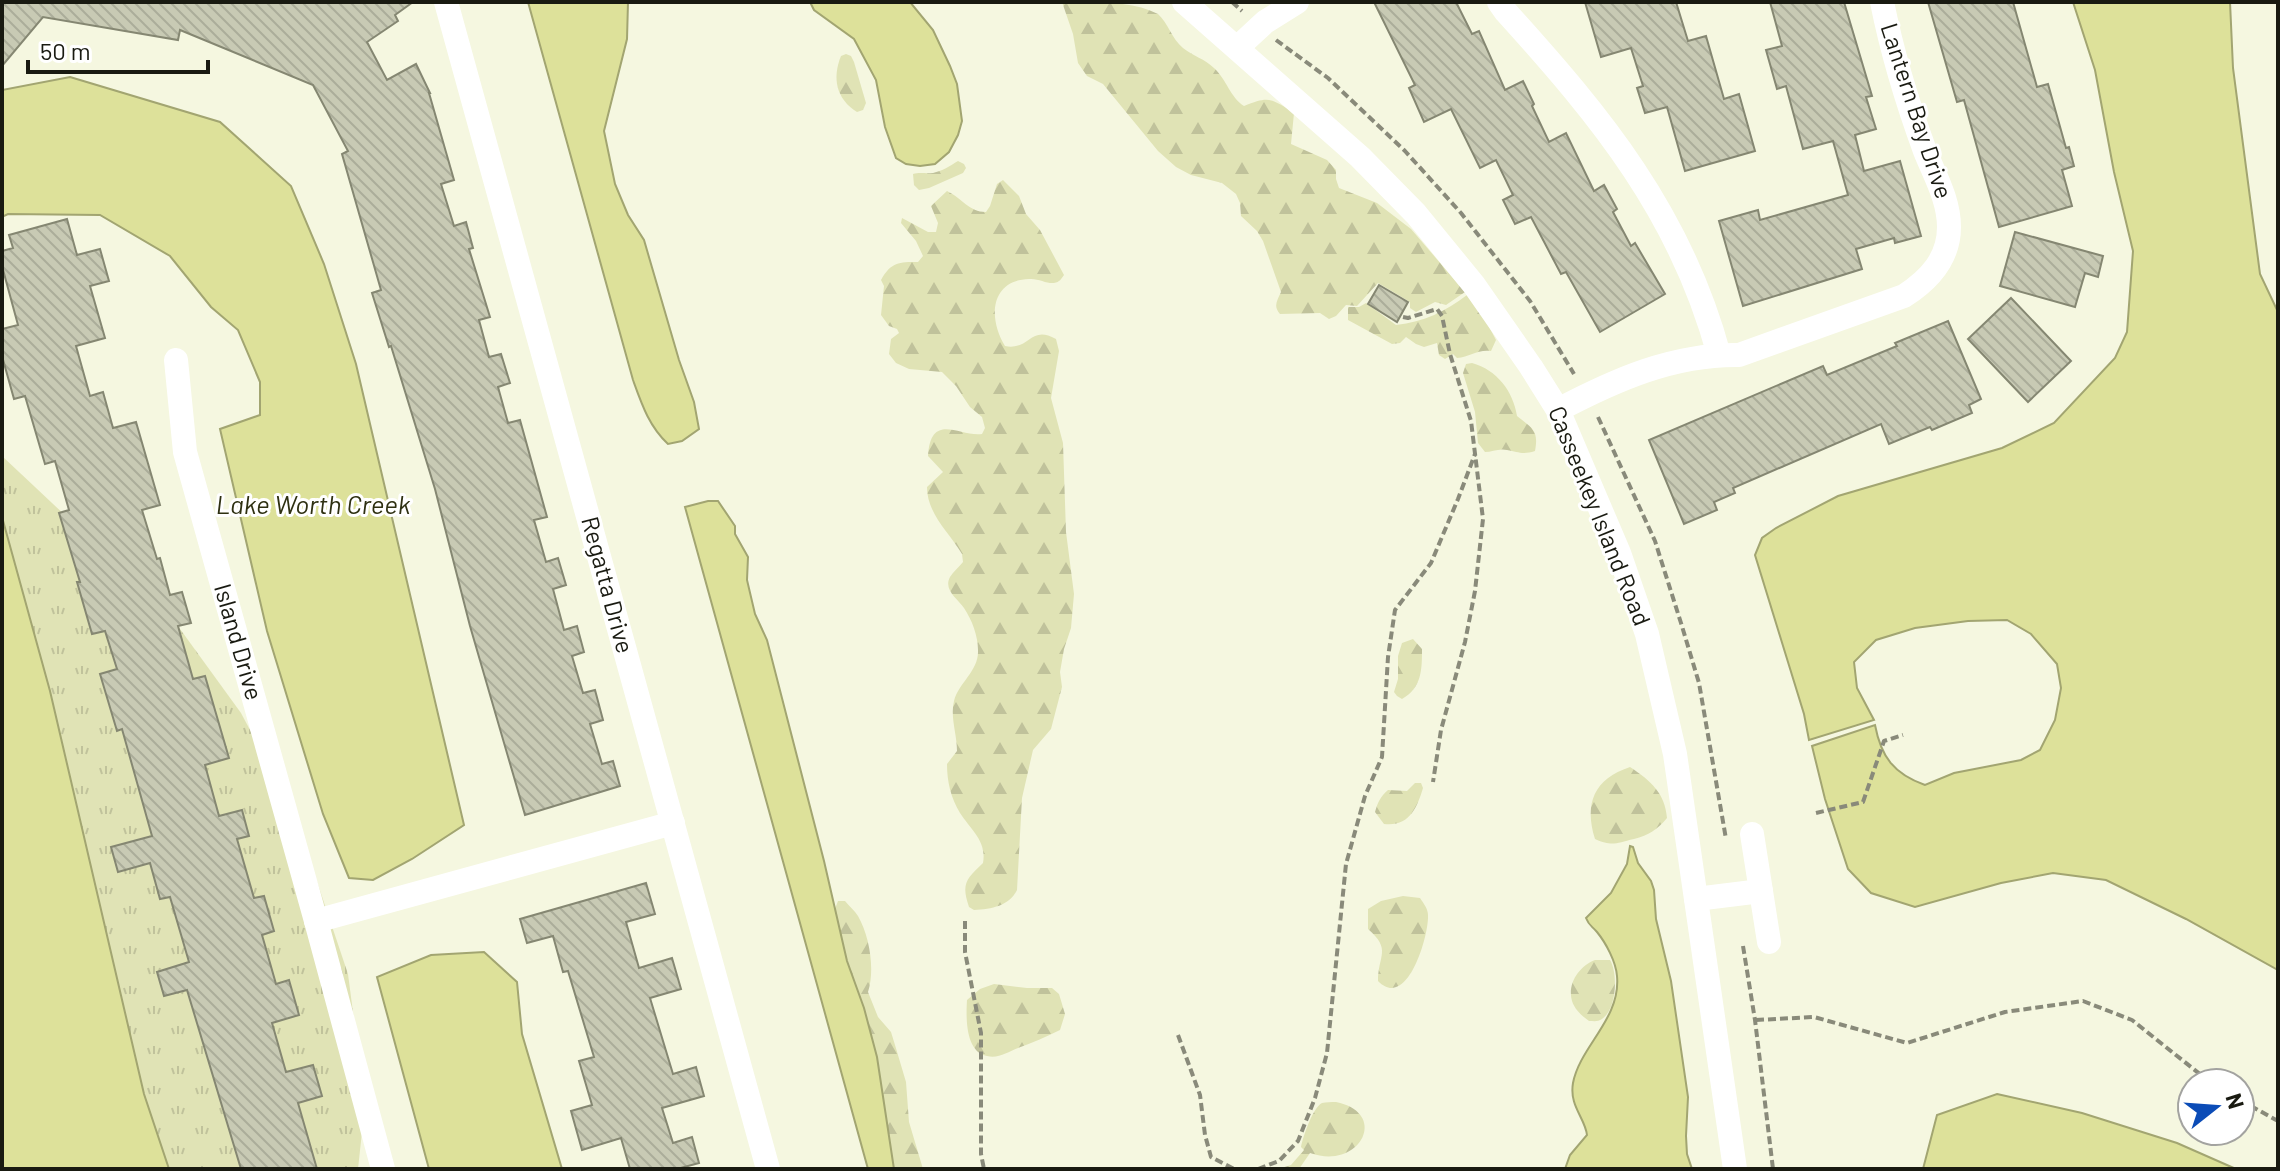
<svg xmlns="http://www.w3.org/2000/svg" width="2280" height="1171" viewBox="0 0 2280 1171" font-family="Barlow,sans-serif">
<style>
.grass{fill:url(#grass-tufts)}
.forest{fill:url(#forest-firs)}
.water{fill:#dde19a;stroke:#a2a571;stroke-width:2}
.building{fill:url(#building-back-hatch);stroke:#858772;stroke-width:2}
.lines{fill:none;stroke-linecap:round;stroke-linejoin:round}
.path{stroke:#898a7a;stroke-width:4;stroke-dasharray:8 4;stroke-linecap:butt}
.minor{stroke:#fff;stroke-width:24}
.labels{text-anchor:middle;stroke-width:6;stroke-linejoin:round;paint-order:stroke}
.street-label{font-size:24px;fill:#191a11;stroke:#fff}
.water-label{font-size:26px;font-style:italic;fill:#2e3011;stroke:#fff}
</style>
<defs>
<pattern id="grass-tufts" width="24" height="20" patternUnits="userSpaceOnUse" patternTransform="scale(2)"><rect width="24" height="20" fill="#e0e3b5"/><path d="M3 7l-1-3M5 7V3M7 7l1-3M15 17l-1-3M17 17v-4M19 17l1-3" fill="none" stroke="#c0c29b"/></pattern>
<pattern id="forest-firs" width="22" height="20" patternUnits="userSpaceOnUse" patternTransform="scale(2)"><rect width="22" height="20" fill="#e0e3b5"/><path d="M5 1l3.5 6h-7zM16 11l3.5 6h-7z" fill="#c0c29b"/></pattern>
<pattern id="building-back-hatch" width="6" height="6" patternUnits="userSpaceOnUse" patternTransform="scale(2)"><rect width="6" height="6" fill="#c8cab4"/><path d="M-1 5l2 2M0 0l6 6M5-1l2 2" fill="none" stroke="#abad9a"/></pattern>
</defs>
<rect width="100%" height="100%" fill="#f5f7e0"/>
<polygon class="grass" points="2,456 167,611 241,713 294,813 348,974 365,1104 358,1169 2,1169"/>
<g class="forest">
<path d="M 1062,2 C 1092,2 1132,0 1158,14 C 1168,23 1172,39 1183,48 C 1193,56 1205,59 1214,68 C 1227,80 1230,97 1244,106 C 1269,96 1271,98 1294,113 L 1291,144 L 1327,160 L 1336,170 L 1336,179 L 1339,188 L 1377,203 L 1411,229 L 1465,292 L 1446,305 L 1435,302 L 1416,312 L 1410,308 L 1410,302 L 1378,283 L 1357,306 L 1346,305 L 1336,316 L 1329,319 L 1320,313 L 1280,314 C 1273,306 1277,301 1281,292 L 1263,241 L 1257,231 L 1241,216 L 1240,203 L 1236,194 L 1222,183 L 1191,175 L 1176,167 L 1158,151 L 1103,84 L 1087,76 L 1078,63 L 1073,34 Z"/>
<path d="M 846,54 L 851,56 L 854,62 L 866,103 L 863,110 L 857,112 C 836,99 832,78 841,56 Z"/>
<path d="M 958,161 L 964,164 L 966,168 L 963,173 L 929,188 L 919,190 L 914,185 L 913,174 C 920,172 925,174 933,173 C 942,171 950,166 958,161 Z"/>
<path d="M 1003,180 L 1019,196 L 1026,214 L 1040,230 L 1064,275 C 1061,279 1060,282 1054,283 C 1047,284 1038,278 1029,279 C 990,280 988,319 1005,346 C 1030,351 1030,324 1056,339 L 1059,351 L 1051,398 L 1063,443 L 1066,532 L 1074,594 L 1071,628 L 1064,649 L 1060,672 L 1062,687 L 1051,729 L 1033,750 L 1022,798 L 1017,890 C 1009,906 992,909 974,910 L 969,907 C 961,884 966,879 983,863 C 987,841 971,830 960,813 C 951,798 947,782 947,764 L 957,751 C 957,734 950,717 954,701 C 959,682 979,671 978,650 C 978,636 972,620 964,608 C 958,599 943,590 950,577 C 953,572 959,567 963,562 L 962,554 C 949,532 927,514 927,487 L 943,472 L 928,456 C 931,411 959,437 982,434 L 985,428 L 982,417 L 970,407 L 956,386 L 942,372 L 909,369 L 896,363 L 889,354 L 891,339 L 899,333 L 897,329 L 889,326 L 881,315 L 884,286 L 881,280 C 891,262 899,262 918,262 L 923,256 L 916,241 L 901,223 L 902,218 L 928,232 L 936,232 L 938,223 L 931,206 L 947,191 C 962,198 969,212 986,212 L 990,206 L 997,184 Z"/>
<path d="M 1467,295 L 1486,321 L 1496,340 L 1491,351 C 1478,349 1470,357 1457,358 L 1453,354 L 1445,359 L 1439,355 L 1437,343 L 1424,347 L 1416,344 L 1406,337 L 1400,343 L 1392,344 L 1348,320 L 1348,307 L 1359,307 L 1366,303 L 1396,325 C 1424,322 1446,311 1467,295 Z"/>
<path d="M 1472,363 C 1497,370 1513,391 1517,416 C 1532,428 1539,430 1535,451 C 1523,455 1518,452 1507,450 C 1499,448 1492,452 1485,452 L 1478,443 L 1475,412 L 1463,373 L 1466,364 Z"/>
<path d="M 1413,639 L 1422,649 C 1422,669 1422,688 1402,699 L 1397,696 L 1394,692 L 1398,679 L 1398,656 L 1402,643 Z"/>
<path d="M 1630,767 C 1651,781 1665,793 1667,818 C 1657,830 1649,835 1634,839 C 1616,843 1613,847 1595,839 C 1584,803 1594,779 1630,767 Z"/>
<path d="M 1415,783 L 1421,783 L 1423,788 C 1417,808 1409,827 1384,824 L 1375,812 C 1378,802 1380,797 1388,790 L 1407,791 Z"/>
<path d="M 1403,896 L 1420,898 C 1424,904 1428,909 1428,915 C 1429,936 1407,1011 1378,981 C 1378,955 1392,950 1368,929 L 1368,909 L 1381,901 Z"/>
<path d="M 838,901 L 845,901 C 849,906 855,911 858,916 C 870,937 875,970 868,992 L 878,1017 L 891,1032 L 895,1045 L 906,1082 L 909,1122 L 923,1169 L 887,1169 L 831,919 Z"/>
<path d="M 1595,960 L 1610,960 C 1618,973 1617,1009 1602,1019 C 1598,1022 1594,1021 1589,1021 C 1582,1016 1575,1010 1572,1001 C 1567,984 1579,966 1595,960 Z"/>
<path d="M 994,984 L 1027,988 L 1052,988 L 1059,994 L 1065,1014 L 1060,1030 C 1046,1037 1032,1043 1018,1048 C 1008,1052 998,1059 987,1056 C 965,1052 966,1017 967,1000 L 980,989 Z"/>
<path d="M 1336,1102 C 1390,1113 1360,1171 1310,1153 L 1299,1169 L 1278,1169 L 1291,1165 L 1304,1150 L 1301,1147 C 1303,1137 1313,1107 1322,1103 C 1326,1102 1331,1102 1336,1102 Z"/>
</g>
<g class="water">
<path d="M 528,2 L 628,2 L 627,39 L 604,131 L 615,184 L 628,215 L 644,240 L 679,360 L 694,402 L 699,429 L 682,441 L 668,444 C 649,426 642,405 633,380 Z"/>
<polygon points="810,2 910,2 933,30 950,66 957,84 962,121 958,135 949,152 935,164 920,166 906,164 896,158 885,127 876,80 854,39 814,10"/>
<path d="M 2073,2 L 2230,2 L 2233,68 L 2260,274 L 2278,312 L 2278,970 L 2186,919 L 2106,880 L 2053,873 L 2001,883 L 1915,907 L 1871,893 L 1848,869 L 1825,799 L 1812,746 L 1875,725 C 1881,757 1894,774 1925,785 L 1954,773 L 2021,760 L 2040,750 L 2055,720 L 2061,688 L 2057,664 L 2031,634 L 2007,620 L 1968,621 L 1915,628 L 1876,640 L 1854,662 L 1857,688 L 1874,720 L 1809,740 L 1804,714 L 1755,555 L 1762,538 L 1776,528 L 1838,496 L 2002,448 L 2054,423 L 2115,358 L 2127,332 L 2133,251 L 2114,172 L 2095,70 Z"/>
<polygon points="70,77 220,122 291,186 324,264 356,364 464,825 412,859 373,880 349,878 323,814 267,631 220,429 260,415 260,382 238,330 211,307 170,256 100,215 8,214 2,217 2,90"/>
<polygon points="708,501 718,501 735,526 735,534 748,557 747,580 755,614 767,640 824,861 847,961 864,1008 877,1057 894,1169 868,1169 685,507"/>
<polygon points="2,517 50,691 144,1094 169,1169 2,1169"/>
<path d="M 1630,846 L 1633,847 L 1638,863 L 1651,881 L 1654,890 L 1656,919 L 1671,981 L 1688,1097 L 1686,1136 L 1687,1154 L 1692,1169 L 1565,1169 L 1570,1155 L 1587,1135 C 1585,1118 1569,1106 1573,1083 C 1580,1046 1621,1019 1617,976 C 1616,962 1606,943 1597,932 C 1592,926 1589,926 1586,918 L 1611,893 L 1627,864 Z"/>
<polygon points="484,952 517,982 522,1034 562,1169 429,1169 377,977 431,955"/>
<polygon points="1997,1094 2082,1113 2177,1143 2236,1169 1923,1169 1937,1115"/>
</g>
<g class="building">
<polygon points="2,2 413,2 395,15 398,21 367,42 387,80 416,64 430,93 429,93 454,180 441,184 454,226 466,222 473,248 469,249 490,317 479,320 489,357 501,354 510,383 498,387 508,423 520,420 547,517 534,520 546,562 558,558 566,585 553,589 564,630 577,626 584,652 572,656 583,693 595,690 603,720 590,724 602,764 613,761 620,786 525,815 470,626 435,489 391,346 389,347 372,293 381,290 342,154 348,151 313,85 180,30 178,40 43,17 2,66"/>
<polygon points="1374,2 1456,2 1472,34 1479,31 1505,90 1523,81 1534,104 1532,106 1549,142 1566,133 1594,191 1604,185 1617,209 1613,212 1631,246 1635,243 1665,294 1600,332 1566,272 1561,274 1531,217 1515,224 1503,200 1513,195 1496,160 1480,168 1451,109 1424,122 1409,88 1415,85"/>
<polygon points="1585,2 1676,2 1688,41 1706,36 1724,99 1739,94 1755,151 1685,171 1667,107 1645,113 1637,88 1643,86 1631,48 1601,57"/>
<polygon points="1770,2 1844,2 1872,96 1866,97 1876,129 1855,135 1864,171 1900,161 1921,236 1895,243 1894,238 1856,249 1862,269 1743,306 1719,221 1758,210 1760,220 1848,195 1833,141 1803,149 1786,86 1777,89 1766,50 1782,46"/>
<polygon points="1928,2 2013,2 2037,87 2048,84 2066,148 2069,147 2074,166 2062,170 2072,206 1999,227 1964,100 1957,102"/>
<polygon points="67,219 77,255 100,249 109,281 90,286 105,338 76,346 90,396 103,392 113,428 136,422 160,505 142,510 157,559 160,558 170,595 182,592 191,623 178,626 193,679 205,676 229,758 205,765 219,816 242,810 249,836 237,839 254,898 264,896 274,931 262,935 276,984 289,980 299,1015 272,1023 286,1072 313,1065 322,1096 298,1103 317,1169 241,1169 187,990 164,996 157,972 189,962 170,897 160,899 150,863 118,872 111,847 152,836 122,729 117,731 100,674 117,669 105,631 92,634 77,582 80,582 59,513 69,510 55,461 45,464 25,396 14,399 2,356 2,329 18,325 2,266 2,251 13,248 9,235"/>
<polygon points="2015,232 2103,256 2098,277 2085,273 2075,307 2000,286"/>
<polygon points="1379,285 1408,302 1397,322 1368,304"/>
<polygon points="2011,298 2071,361 2028,402 1968,339"/>
<polygon points="1948,321 1981,399 1969,405 1972,413 1932,430 1930,427 1889,444 1881,424 1733,488 1735,493 1714,502 1717,510 1684,524 1649,440 1823,366 1827,375 1897,346 1895,343"/>
<polygon points="646,883 655,914 626,922 639,968 672,958 681,989 650,998 673,1074 696,1067 704,1096 662,1108 673,1143 692,1137 699,1163 677,1169 630,1169 621,1138 582,1150 571,1111 592,1105 579,1061 594,1057 568,971 563,972 553,936 527,943 520,919"/>
</g>
<g class="lines">
<g class="path">
<polyline points="1232,2 1242,11"/>
<polyline points="1276,40 1328,78 1405,151 1461,213 1530,301 1574,374"/>
<polyline points="1403,317 1408,318 1437,309 1442,316 1450,354 1471,421 1483,519 1475,591 1465,642 1441,730 1433,782"/>
<polyline points="1598,417 1655,541 1681,623 1699,683 1726,839"/>
<polyline points="1816,813 1863,802 1884,741 1903,735"/>
<polyline points="965,921 965,952 981,1033 981,1154 984,1169"/>
<polyline points="1743,946 1755,1020 1773,1169"/>
<polyline points="1756,1020 1814,1017 1907,1043 2005,1012 2083,1001 2132,1020 2211,1083"/>
<polyline points="1178,1035 1200,1095 1205,1135 1211,1157 1234,1169"/>
<polyline points="2240,1100 2278,1121"/>
<polyline points="1258,1169 1279,1161 1298,1141 1315,1098 1327,1053 1346,864 1365,796 1382,757 1388,657 1395,610 1431,563 1458,499 1475,454"/>
</g>
<g class="minor">
<polyline points="446,2 768,1169"/>
<polyline points="1184,2 1360,157 1416,214 1474,285 1531,367 1558,410 1619,553 1647,634 1675,754 1735,1169"/>
<path d="M 1499,2 L 1506,12 C 1602,118 1681,214 1719,355"/>
<polyline points="1237,48 1265,22 1297,2"/>
<polyline points="176,360 185,452 316,921 383,1169"/>
<path d="M 1558,410 C 1615,380 1673,354 1739,355 L 1904,296 C 1929,280 1949,259 1949,227 C 1949,200 1935,176 1925,151 C 1907,102 1892,52 1882,2"/>
<polyline points="1752,834 1769,942"/>
<polyline points="1696,899 1761,891"/>
<polyline points="316,921 673,823"/>
</g>
</g>
<g class="labels">
<g class="street-label">
<text transform="translate(1916 111) rotate(72)" y="8">Lantern Bay Drive</text>
<text transform="translate(1599 516) rotate(68)" y="8">Casseekey Island Road</text>
<text transform="translate(607 585) rotate(75)" y="8">Regatta Drive</text>
<text transform="translate(238 642) rotate(74)" y="8">Island Drive</text>
</g>
<g class="water-label">
<text x="313" y="514">Lake Worth Creek</text>
</g>
</g>
<rect width="2280" height="1171" fill="none" stroke="#191a11" stroke-width="8"/>
<g transform="translate(2216 1107) rotate(73)"><circle r="38" fill="#ffffff" stroke="#a3a3a0" stroke-width="2"/>
<path d="M0-6L14 30L0 20L-14 30Z" fill="#0b4cb7"/>
<text y="-12" font-size="22" font-weight="bold" text-anchor="middle" fill="#191a11">N</text>
</g>
<path d="M28 60v12h180v-12" fill="none" stroke="#191a11" stroke-width="4"/>
<text x="40" y="60" font-size="24" fill="#191a11" stroke="#ffffff" stroke-width="6" paint-order="stroke">50 m</text>
</svg>
